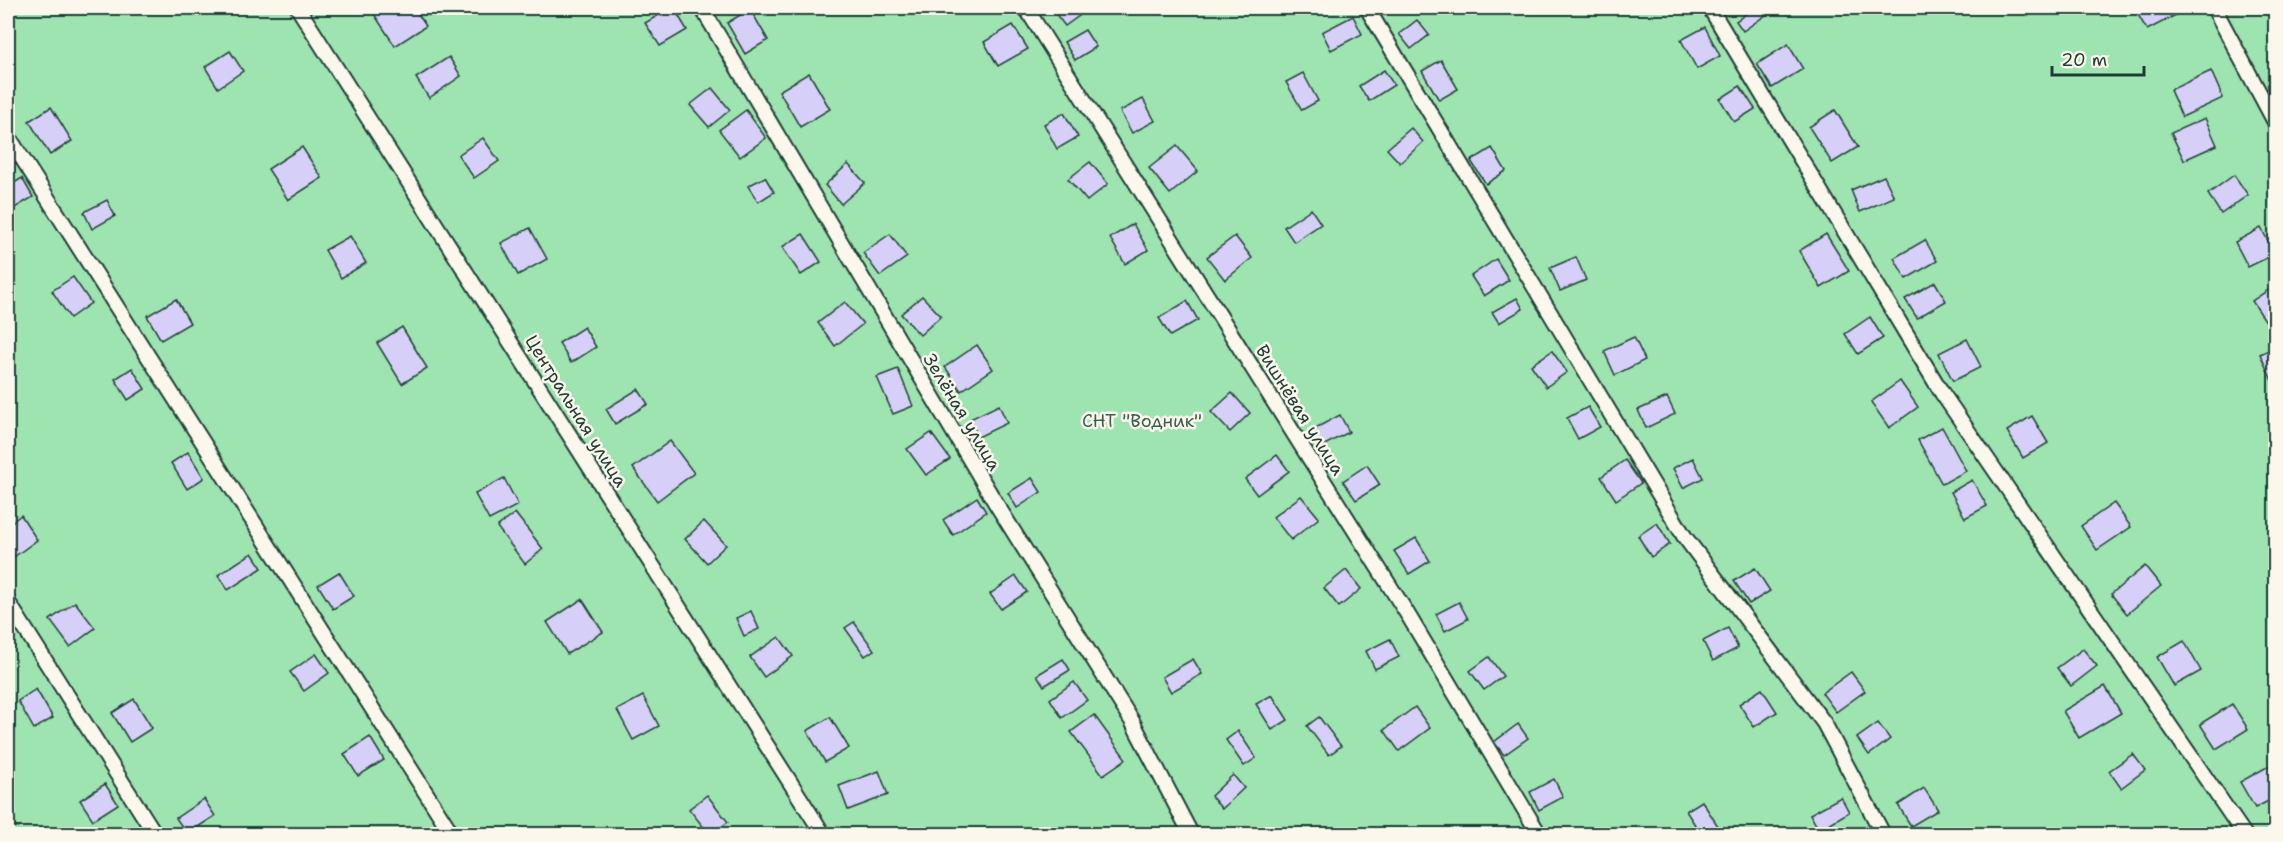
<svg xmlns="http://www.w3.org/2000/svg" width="2283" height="842" viewBox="0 0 2283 842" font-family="'Shantell Sans',sans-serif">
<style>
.green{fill:#9ee4b1;stroke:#5e9072;stroke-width:1.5}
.building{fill:#d6d0f9;stroke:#1f3d34;stroke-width:1.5}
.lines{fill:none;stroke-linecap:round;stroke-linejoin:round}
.lane-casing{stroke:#1f3d34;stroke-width:18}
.lane{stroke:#fbf7ec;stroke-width:14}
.labels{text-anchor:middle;stroke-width:5;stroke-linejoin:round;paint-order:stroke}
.street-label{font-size:18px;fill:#1f3d34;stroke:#fbf7ec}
.park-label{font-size:18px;fill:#385e4d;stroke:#fbf7ec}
</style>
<rect width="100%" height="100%" fill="#fbf7ec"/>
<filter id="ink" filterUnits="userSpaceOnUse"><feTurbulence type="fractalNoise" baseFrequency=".0167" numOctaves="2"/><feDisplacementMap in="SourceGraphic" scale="12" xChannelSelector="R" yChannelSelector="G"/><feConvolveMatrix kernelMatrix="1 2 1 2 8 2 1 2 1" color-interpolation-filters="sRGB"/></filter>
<g filter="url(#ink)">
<rect class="green" x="8" y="8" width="2267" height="826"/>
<g class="building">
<polygon points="384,8 414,8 426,26 395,46 374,14"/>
<polygon points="671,8 674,8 687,30 660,46 645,23"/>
<polygon points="1051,8 1090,8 1065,26"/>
<polygon points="1755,8 1767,8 1770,12 1743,31 1736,21"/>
<polygon points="2134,8 2172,8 2176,15 2147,30"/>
<polygon points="750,9 768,40 745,54 727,23"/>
<polygon points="1353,16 1362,34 1331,50 1322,32"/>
<polygon points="1417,20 1429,35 1411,49 1399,34"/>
<polygon points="1013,25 1028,49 998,66 984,42"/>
<polygon points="1705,27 1720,56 1697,69 1681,40"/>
<polygon points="1085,30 1096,47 1075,60 1064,42"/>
<polygon points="1788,44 1803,69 1772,88 1757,64"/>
<polygon points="230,51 243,71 218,88 205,67"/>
<polygon points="449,57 461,76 429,98 416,78"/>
<polygon points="1441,60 1458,89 1439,100 1422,71"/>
<polygon points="1384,70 1394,85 1369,101 1359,86"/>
<polygon points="2211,71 2223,98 2182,117 2170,90"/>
<polygon points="809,73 830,109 800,127 779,91"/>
<polygon points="1303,73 1318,101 1302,110 1286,82"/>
<polygon points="1740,86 1755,109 1734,122 1720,99"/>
<polygon points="712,88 730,110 709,127 690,105"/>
<polygon points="1143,99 1155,121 1132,133 1120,111"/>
<polygon points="51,107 72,141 50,155 29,121"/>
<polygon points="746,110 766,138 740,157 719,130"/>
<polygon points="1835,110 1858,147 1832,163 1809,127"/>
<polygon points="1064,113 1078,137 1057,149 1044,124"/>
<polygon points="2205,118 2217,145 2184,160 2171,133"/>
<polygon points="1411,128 1423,142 1400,163 1387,149"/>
<polygon points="483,138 499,161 474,178 458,155"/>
<polygon points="1177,146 1198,171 1170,194 1149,168"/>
<polygon points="302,147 322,178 288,200 268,169"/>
<polygon points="1492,148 1506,171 1486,184 1471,161"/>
<polygon points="1090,162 1108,184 1087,201 1068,179"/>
<polygon points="848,164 865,183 841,204 825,185"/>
<polygon points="2234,175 2248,195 2221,214 2208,194"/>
<polygon points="1884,176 1894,197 1860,212 1851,190"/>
<polygon points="765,177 774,192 758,202 748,186"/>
<polygon points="22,178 33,197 8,212 8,187"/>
<polygon points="107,200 115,216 92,229 84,212"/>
<polygon points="1311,209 1321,224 1294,242 1284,227"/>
<polygon points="1133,224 1148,250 1125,264 1110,238"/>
<polygon points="530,228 547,259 518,275 501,243"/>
<polygon points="2261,228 2275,254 2248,267 2235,242"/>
<polygon points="803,234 821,262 801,275 782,247"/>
<polygon points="890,234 907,257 880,276 863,253"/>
<polygon points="1826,234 1849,271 1821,288 1799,251"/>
<polygon points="350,236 366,263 341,278 325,250"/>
<polygon points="1235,236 1252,258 1225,280 1207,257"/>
<polygon points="1925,240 1937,261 1906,279 1894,258"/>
<polygon points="1576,257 1586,280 1560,291 1550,268"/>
<polygon points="1496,259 1509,280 1484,296 1471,276"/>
<polygon points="73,277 91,303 70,318 52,291"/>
<polygon points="1935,282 1946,301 1917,318 1905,299"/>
<polygon points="2276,285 2276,321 2269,326 2252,301"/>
<polygon points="922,296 941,316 920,335 901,314"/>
<polygon points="1517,298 1523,309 1499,323 1492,312"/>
<polygon points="176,299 190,323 161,340 147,316"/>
<polygon points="1187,301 1198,320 1170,336 1159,318"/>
<polygon points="845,302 863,324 835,346 818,323"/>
<polygon points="1870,317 1883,338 1858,354 1845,334"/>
<polygon points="402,327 427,368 402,384 377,343"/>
<polygon points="584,327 596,347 571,363 559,343"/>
<polygon points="1634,337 1645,360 1615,375 1604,351"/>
<polygon points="1967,339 1981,367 1953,381 1939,353"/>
<polygon points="977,345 993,369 961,391 945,367"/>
<polygon points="2276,347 2276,385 2274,385 2260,354"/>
<polygon points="1552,351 1567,372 1546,387 1531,365"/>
<polygon points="132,368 145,389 128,400 115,379"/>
<polygon points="898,369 913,406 893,414 877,377"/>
<polygon points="1900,381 1918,407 1889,428 1871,402"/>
<polygon points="638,389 648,404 615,424 606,409"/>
<polygon points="1232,393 1250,413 1230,432 1211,412"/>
<polygon points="1667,397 1675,414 1646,428 1638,410"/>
<polygon points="999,405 1007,423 978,437 970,419"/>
<polygon points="1588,407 1600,427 1578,439 1567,418"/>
<polygon points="1340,415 1349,432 1319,448 1310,431"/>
<polygon points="2032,416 2048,443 2023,458 2007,431"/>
<polygon points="1942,427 1966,471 1942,484 1918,440"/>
<polygon points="931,433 950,459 926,475 907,449"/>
<polygon points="670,441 694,473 657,501 633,468"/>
<polygon points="188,452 204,478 187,489 171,463"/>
<polygon points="1277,455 1289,471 1257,495 1245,479"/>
<polygon points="1693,458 1703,478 1683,488 1673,468"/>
<polygon points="1625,460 1641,483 1616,500 1601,477"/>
<polygon points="1367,465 1380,485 1356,500 1343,481"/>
<polygon points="504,478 518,505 489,520 475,494"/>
<polygon points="1032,478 1041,492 1017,508 1008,493"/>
<polygon points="1972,480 1987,506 1965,518 1951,492"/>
<polygon points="1301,496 1319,518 1291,540 1273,517"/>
<polygon points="977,497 986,512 953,535 943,520"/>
<polygon points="2114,503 2131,527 2097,550 2081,526"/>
<polygon points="515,513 543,549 525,564 497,527"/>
<polygon points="21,515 37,540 11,559 8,554 8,525"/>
<polygon points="704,521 726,545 707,563 685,539"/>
<polygon points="1657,523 1670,544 1651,557 1638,536"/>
<polygon points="1416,538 1430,561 1409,574 1394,551"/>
<polygon points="252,553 262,568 228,590 218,575"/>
<polygon points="2145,566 2161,586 2127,614 2111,594"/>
<polygon points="1755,568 1770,591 1749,604 1734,581"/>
<polygon points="1346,570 1361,589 1339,607 1324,588"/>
<polygon points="339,572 354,596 333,609 318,585"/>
<polygon points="1016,576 1027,592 1001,609 990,594"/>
<polygon points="582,599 603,632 567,654 547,622"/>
<polygon points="75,602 95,628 70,647 50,620"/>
<polygon points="1459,602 1468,619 1445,631 1436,614"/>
<polygon points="751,611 759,629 744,636 736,618"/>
<polygon points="854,622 874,650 865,656 845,628"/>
<polygon points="1728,628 1738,648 1713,661 1703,641"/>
<polygon points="779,637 793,656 764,677 750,657"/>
<polygon points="1390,639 1399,657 1375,669 1366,651"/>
<polygon points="2184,641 2201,671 2174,686 2157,657"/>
<polygon points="2083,649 2097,666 2071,686 2057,668"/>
<polygon points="316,654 329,673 304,691 290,672"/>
<polygon points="1489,657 1503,676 1484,690 1470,671"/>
<polygon points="1063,659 1070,670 1044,686 1037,675"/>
<polygon points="1193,659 1202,674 1171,692 1162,677"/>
<polygon points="1851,672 1865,691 1836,712 1822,693"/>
<polygon points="1074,682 1087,700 1062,718 1050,699"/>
<polygon points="2105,686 2121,713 2079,738 2063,711"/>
<polygon points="36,689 53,718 34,729 18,701"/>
<polygon points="1762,689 1777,712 1754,727 1739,704"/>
<polygon points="1272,695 1288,720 1272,730 1256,704"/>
<polygon points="643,696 659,726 633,740 617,710"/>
<polygon points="134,699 152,728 130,742 112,713"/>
<polygon points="2232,704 2248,729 2216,749 2200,724"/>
<polygon points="1415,707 1430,728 1399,751 1384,730"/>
<polygon points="1094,715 1126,759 1103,775 1071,732"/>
<polygon points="830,717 849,748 825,762 807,731"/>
<polygon points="1319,717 1341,746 1329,755 1307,726"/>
<polygon points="1878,723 1890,739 1869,755 1857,738"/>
<polygon points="1518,724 1528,738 1504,755 1494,742"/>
<polygon points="1238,731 1256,758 1244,766 1226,740"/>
<polygon points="370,737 384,760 358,776 344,754"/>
<polygon points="2133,754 2145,770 2121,788 2109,771"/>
<polygon points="2276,762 2276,797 2255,808 2240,782"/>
<polygon points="879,771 888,795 848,810 839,786"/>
<polygon points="1233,775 1244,788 1222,809 1211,796"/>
<polygon points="1554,779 1563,797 1539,810 1530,792"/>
<polygon points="105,784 118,804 93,820 80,800"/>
<polygon points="1924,788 1938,810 1911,826 1898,805"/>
<polygon points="707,795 728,822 711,834 709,834 689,809"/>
<polygon points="1841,797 1849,812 1819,830 1810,814"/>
<polygon points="204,799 215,816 187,834 176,818"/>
<polygon points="1702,801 1723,834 1701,834 1686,811"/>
</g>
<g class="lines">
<defs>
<g id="lane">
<polyline points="298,8 823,834"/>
<polyline points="702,8 995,502 1132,721 1191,834"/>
<polyline points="1026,8 1408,615 1539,834"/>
<polyline points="1367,8 1684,536 1824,723 1883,834"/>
<polyline points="1710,8 1942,393 2244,834"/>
<polyline points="2214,8 2276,124"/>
<polyline points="8,136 452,834"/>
<polyline points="8,602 155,834"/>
</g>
</defs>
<use href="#lane" class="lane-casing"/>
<use href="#lane" class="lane"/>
</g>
</g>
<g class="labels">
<g class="street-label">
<text transform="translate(1300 410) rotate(58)" y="6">Вишнёвая улица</text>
<text transform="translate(576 411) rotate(58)" y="6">Центральная улица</text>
<text transform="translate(962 412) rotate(59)" y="6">Зелёная улица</text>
</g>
<g class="park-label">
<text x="1142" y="427">СНТ "Водник"</text>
</g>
</g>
<rect width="2283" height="842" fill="none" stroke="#fbf7ec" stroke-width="30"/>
<rect x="15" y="15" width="2253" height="812" fill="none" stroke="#1f3d34" stroke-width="2" filter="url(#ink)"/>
<path d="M2052 66v9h92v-9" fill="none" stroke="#1f3d34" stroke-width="3"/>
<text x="2061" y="66" font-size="18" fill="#1f3d34" stroke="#fbf7ec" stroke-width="4.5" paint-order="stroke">20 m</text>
</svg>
